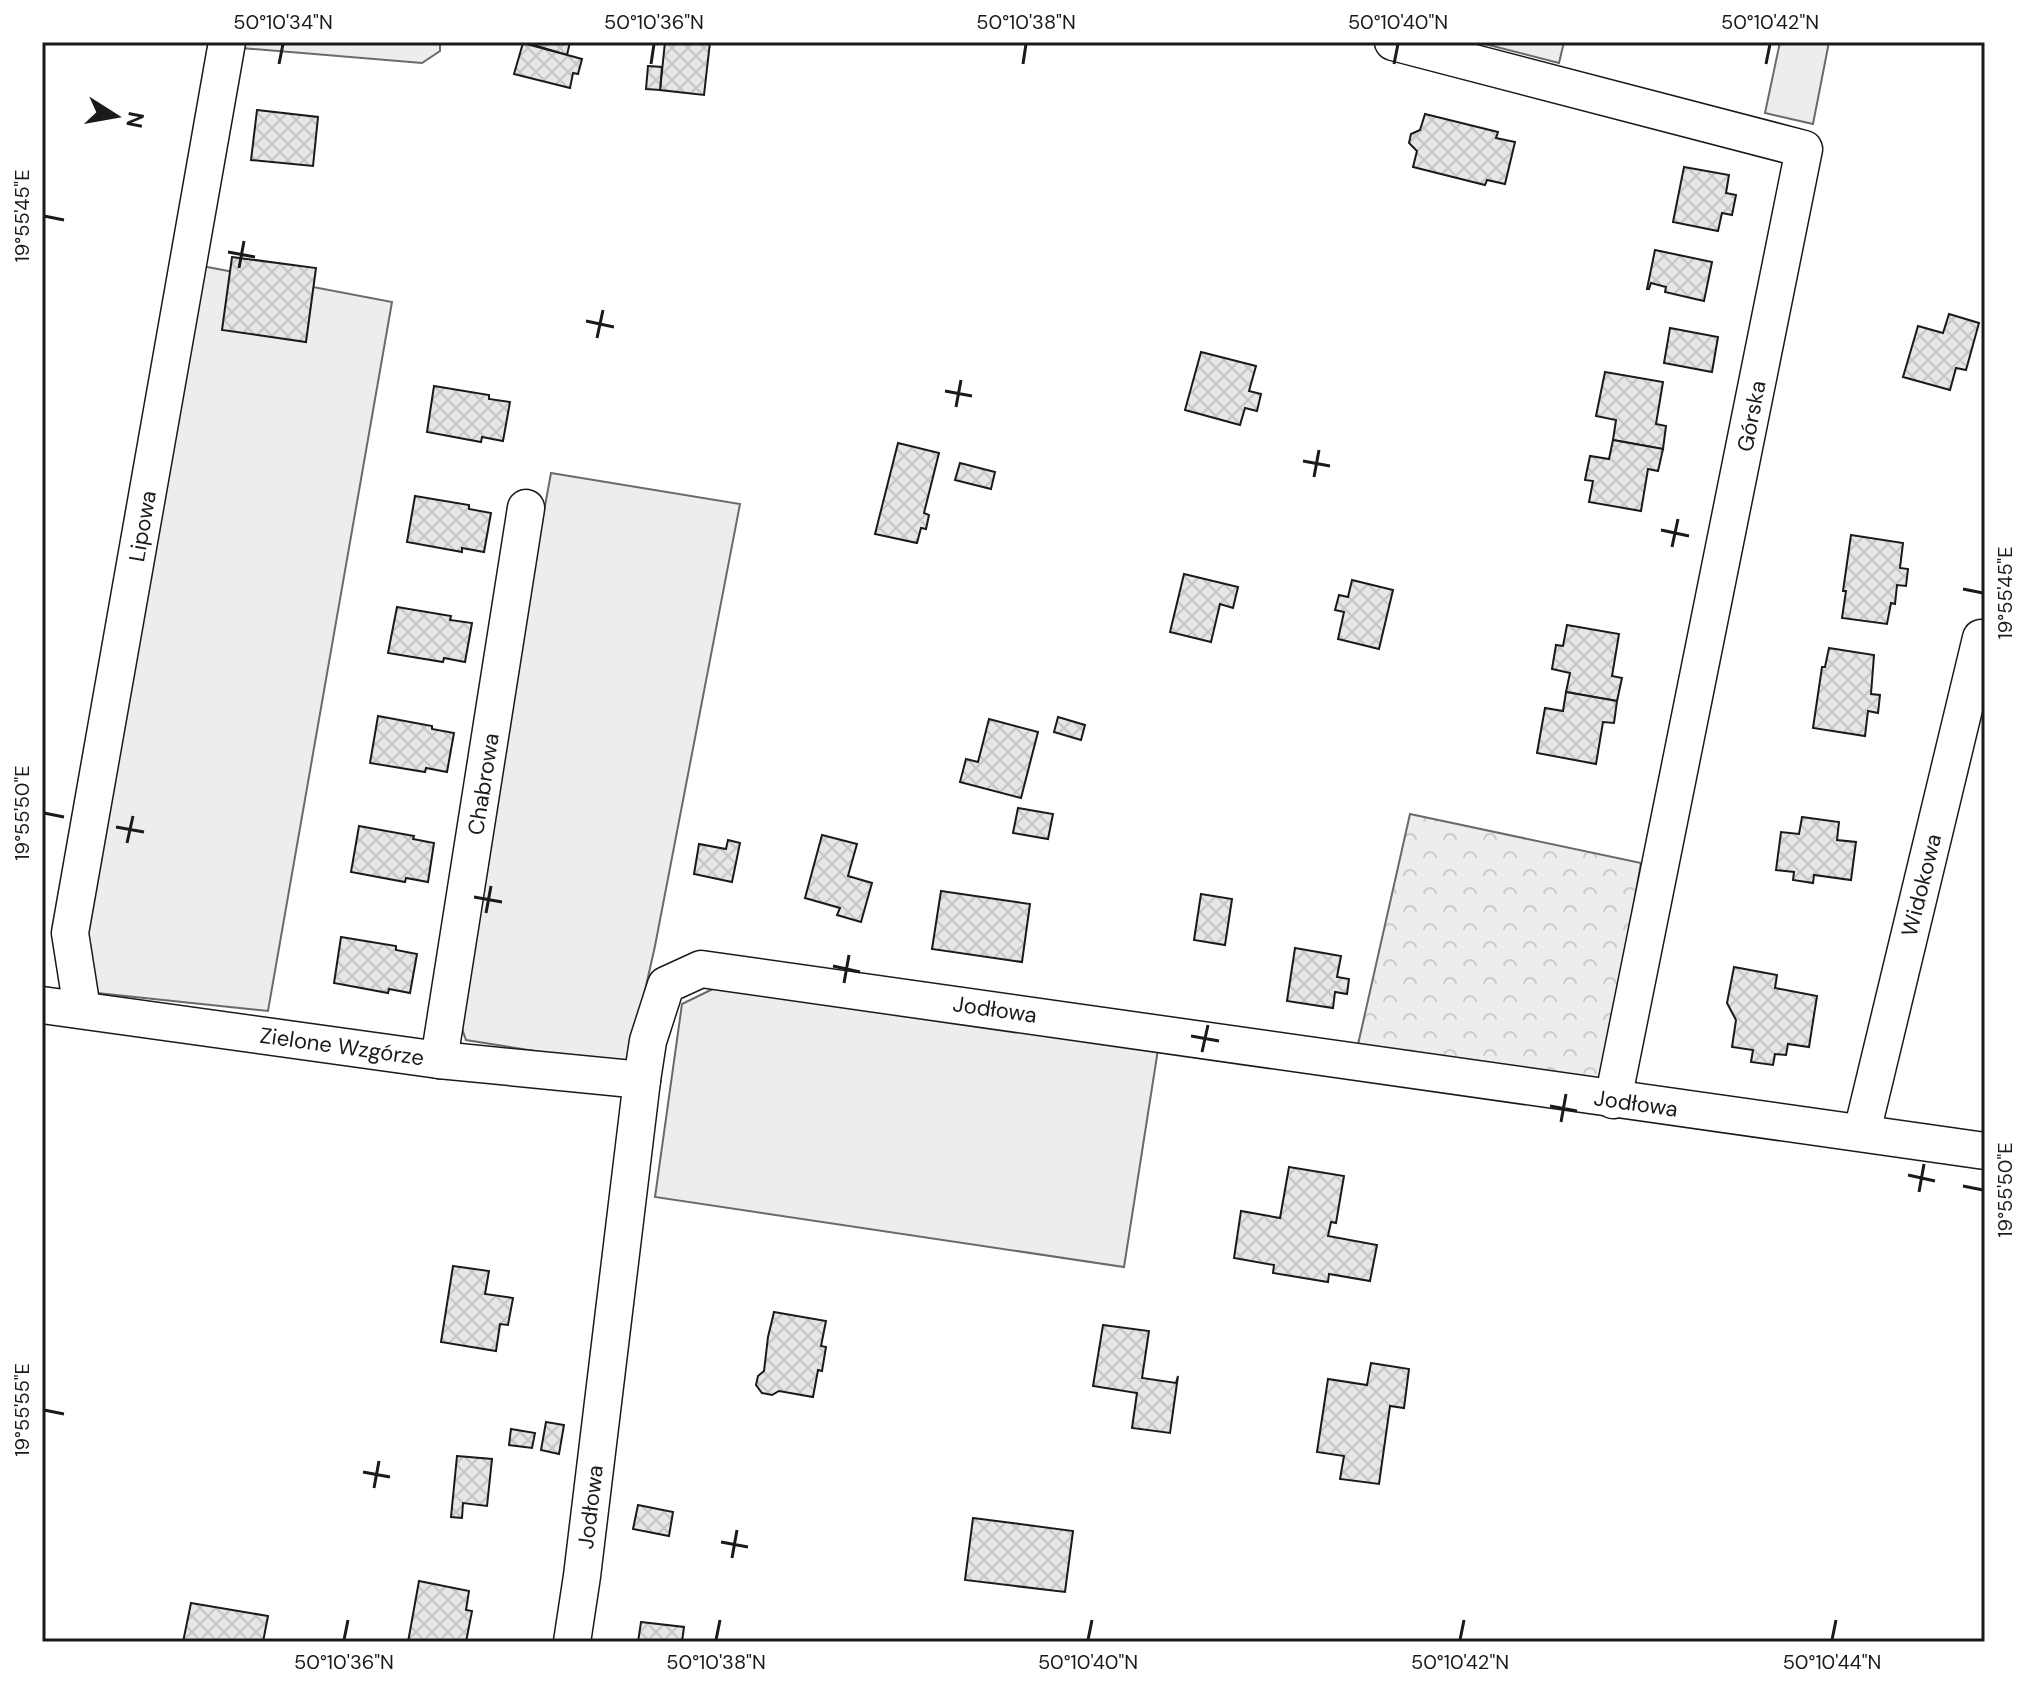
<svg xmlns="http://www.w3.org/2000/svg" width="2027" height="1684" viewBox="0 0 2027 1684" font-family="'DM Sans',sans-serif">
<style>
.built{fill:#ededed;stroke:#6a6a6a;stroke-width:2}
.forest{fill:url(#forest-crowns);stroke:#6a6a6a;stroke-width:2}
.building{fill:url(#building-cross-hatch);stroke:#1a1a1a;stroke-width:2}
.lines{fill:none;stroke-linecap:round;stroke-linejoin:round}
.minor-casing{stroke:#1a1a1a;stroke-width:39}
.minor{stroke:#fff;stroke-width:36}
.ticks{fill:none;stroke:#1a1a1a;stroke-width:3}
.labels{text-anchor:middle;stroke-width:6;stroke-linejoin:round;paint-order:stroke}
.street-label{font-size:22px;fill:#1a1a1a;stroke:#fff}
.neatline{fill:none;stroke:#1a1a1a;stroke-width:3}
.ticks-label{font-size:20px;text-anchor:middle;fill:#1a1a1a}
</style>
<defs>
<pattern id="forest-crowns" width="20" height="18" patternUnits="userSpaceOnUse" patternTransform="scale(2)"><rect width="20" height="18" fill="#ededed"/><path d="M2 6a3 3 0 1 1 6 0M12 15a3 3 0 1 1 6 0" fill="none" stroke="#cbcbcb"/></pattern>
<pattern id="building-cross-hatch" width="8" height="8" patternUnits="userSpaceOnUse" patternTransform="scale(2)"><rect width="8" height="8" fill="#e6e6e6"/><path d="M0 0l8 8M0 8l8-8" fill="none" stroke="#c5c5c5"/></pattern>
</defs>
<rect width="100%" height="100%" fill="#fff"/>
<g class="built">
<polygon points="242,42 440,42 440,51 422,63 241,48"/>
<polygon points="1477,42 1564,42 1559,63"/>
<polygon points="1780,42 1829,42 1813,124 1765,113"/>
<polygon points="202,266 392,302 268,1011 97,993 84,933"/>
<polygon points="551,473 740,504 655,946 628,1066 466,1040 454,1006"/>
<polygon points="729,981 1159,1043 1124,1267 655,1197 682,1004"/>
</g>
<polygon class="forest" points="1410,814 1641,863 1604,1077 1589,1085 1357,1049"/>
<g class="building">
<polygon points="523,42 570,42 567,55"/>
<polygon points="665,42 710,42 704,95 660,90"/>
<polygon points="523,43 582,59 578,74 573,73 570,88 514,74"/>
<polygon points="648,66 662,67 660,90 646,89"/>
<polygon points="257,110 318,117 313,166 251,160"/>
<polygon points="1425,114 1498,132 1496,138 1515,142 1505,184 1487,180 1485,185 1413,167 1417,151 1409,143 1411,134 1420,130"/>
<polygon points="1684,167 1729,175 1726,193 1736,195 1732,215 1722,213 1718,231 1673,222"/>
<polygon points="1655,250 1712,262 1704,301 1665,292 1666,287 1651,283 1649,289 1647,289"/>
<polygon points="232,257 316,268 306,342 222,330"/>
<polygon points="1949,314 1979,323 1966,370 1956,368 1950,390 1903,377 1918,326 1943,333"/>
<polygon points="1670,328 1718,337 1712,372 1664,363"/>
<polygon points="1201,352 1256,366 1249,391 1261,394 1257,411 1245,408 1240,425 1185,410"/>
<polygon points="1605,372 1663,382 1656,424 1666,426 1663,449 1613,440 1616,420 1596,416"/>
<polygon points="434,386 489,395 489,399 510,402 503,441 482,437 481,442 427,432"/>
<polygon points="1613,440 1663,449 1658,471 1648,469 1641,511 1589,502 1593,481 1585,480 1590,456 1609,459"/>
<polygon points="898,443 939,453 924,513 929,515 926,529 921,528 917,543 875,534"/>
<polygon points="960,463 995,472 991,489 955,480"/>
<polygon points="415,496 469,505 469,509 491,513 484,552 462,548 462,552 407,542"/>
<polygon points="1851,535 1903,543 1900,568 1908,569 1906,586 1897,585 1895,604 1891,603 1887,624 1842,618 1846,591 1843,591"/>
<polygon points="1184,574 1238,587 1233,608 1220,604 1211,642 1170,632"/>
<polygon points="1352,580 1393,590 1379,649 1338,639 1344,612 1335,610 1339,595 1348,597"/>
<polygon points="397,607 451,616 450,620 472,623 465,662 444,658 443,662 388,653"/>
<polygon points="1567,625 1619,634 1612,676 1622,678 1617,701 1566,692 1570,673 1552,669 1556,645 1563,646"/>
<polygon points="1829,648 1874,655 1871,694 1880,695 1878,713 1868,711 1865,736 1813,728 1822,667 1825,667"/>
<polygon points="1566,692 1617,701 1614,723 1603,722 1596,764 1537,753 1545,708 1563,711"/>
<polygon points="378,716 432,726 432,729 454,733 447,772 426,768 425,772 370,763"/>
<polygon points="1058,717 1085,725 1081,740 1054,732"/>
<polygon points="989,719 1038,732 1021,798 960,782 966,759 978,762"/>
<polygon points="1018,808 1053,814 1048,839 1013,833"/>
<polygon points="1802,817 1839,822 1837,840 1856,842 1851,880 1814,875 1813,883 1793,880 1794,872 1776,870 1781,832 1799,834"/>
<polygon points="359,826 414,836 413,839 434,843 428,882 406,878 405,882 351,872"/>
<polygon points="822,835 857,844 848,876 872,883 861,922 837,915 840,908 805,898"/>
<polygon points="728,840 740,843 732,882 694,874 699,844 726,849"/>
<polygon points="941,891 1030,904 1022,962 932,949"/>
<polygon points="1201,894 1232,899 1225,945 1194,940"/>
<polygon points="341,937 396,946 396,950 417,954 410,993 389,989 388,993 334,983"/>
<polygon points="1295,948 1341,956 1337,977 1349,979 1347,994 1335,992 1333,1008 1287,1001"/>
<polygon points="1734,967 1777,975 1775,988 1817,996 1809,1047 1788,1044 1786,1055 1775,1054 1773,1065 1751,1062 1753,1050 1732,1047 1736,1020 1727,1003"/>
<polygon points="1289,1167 1344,1176 1336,1223 1331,1222 1328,1236 1377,1245 1370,1281 1329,1274 1328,1282 1273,1273 1274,1265 1234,1258 1241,1211 1280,1218"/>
<polygon points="453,1266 489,1271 485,1294 513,1298 508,1325 500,1324 496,1351 441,1342"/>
<polygon points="774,1312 826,1321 821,1346 826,1347 822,1371 818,1370 813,1397 779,1391 772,1395 762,1393 756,1385 758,1376 764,1371 768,1337"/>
<polygon points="1103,1325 1149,1331 1142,1378 1176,1383 1178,1376 1170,1433 1132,1428 1137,1393 1093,1386"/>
<polygon points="1371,1363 1409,1369 1404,1408 1390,1406 1379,1484 1340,1479 1344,1456 1317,1452 1328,1379 1367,1385"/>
<polygon points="546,1422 564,1425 559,1454 541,1450"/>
<polygon points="511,1429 535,1433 532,1448 509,1445"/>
<polygon points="457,1456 492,1459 487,1506 463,1503 462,1518 451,1517"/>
<polygon points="638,1505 673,1512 669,1536 633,1529"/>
<polygon points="973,1518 1073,1531 1065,1592 965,1580"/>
<polygon points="419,1581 469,1591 466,1610 472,1611 466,1642 408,1642"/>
<polygon points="191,1603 268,1616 263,1642 183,1642"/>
<polygon points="641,1622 684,1627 682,1642 638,1642"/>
</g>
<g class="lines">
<defs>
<g id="minor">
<polyline points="1393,42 1804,149 1613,1100"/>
<polyline points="42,1005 439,1060 642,1080"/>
<polyline points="82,1009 70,933 227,42"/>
<polyline points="439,1060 526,508"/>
<polyline points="1862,1132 1981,638"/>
<polyline points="572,1642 582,1576 642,1080 648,1041 666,985 701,969 1985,1151"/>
</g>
</defs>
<use href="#minor" class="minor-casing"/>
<use href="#minor" class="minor"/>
</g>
<path class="ticks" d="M 279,64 L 283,44M 651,64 L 654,44M 1023,64 L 1026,44M 1394,64 L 1398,44M 1766,64 L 1770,44M 44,216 L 64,220M 228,252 L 255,257M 239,268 L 244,241M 586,321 L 614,327M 597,338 L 603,310M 945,391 L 972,396M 956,407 L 961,380M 1303,461 L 1330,466M 1314,477 L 1319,450M 1661,530 L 1689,536M 1672,547 L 1678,519M 1963,589 L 1983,593M 44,813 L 64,817M 116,827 L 144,832M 127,843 L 133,816M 474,897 L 502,902M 486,913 L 491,886M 833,966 L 860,972M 844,983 L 849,955M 1191,1036 L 1219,1041M 1202,1052 L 1208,1025M 1550,1106 L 1577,1111M 1561,1122 L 1566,1094M 1908,1175 L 1935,1181M 1963,1186 L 1983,1190M 1919,1192 L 1924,1164M 44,1410 L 64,1414M 363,1472 L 390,1477M 374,1488 L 379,1461M 721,1542 L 748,1547M 732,1558 L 737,1530M 344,1640 L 348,1620M 716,1640 L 720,1620M 1088,1640 L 1092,1620M 1460,1640 L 1464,1620M 1832,1640 L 1836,1620"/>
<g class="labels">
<g class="street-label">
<text transform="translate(1751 416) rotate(-79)" y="8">Górska</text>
<text transform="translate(142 526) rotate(-80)" y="8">Lipowa</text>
<text transform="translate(483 784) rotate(-81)" y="8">Chabrowa</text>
<text transform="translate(1921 885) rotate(-76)" y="8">Widokowa</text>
<text transform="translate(995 1009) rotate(8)" y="8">Jodłowa</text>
<text transform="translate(342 1046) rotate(8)" y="8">Zielone Wzgórze</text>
<text transform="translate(1636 1103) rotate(8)" y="8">Jodłowa</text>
<text transform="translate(590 1507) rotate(-83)" y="8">Jodłowa</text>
</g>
</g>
<rect width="2027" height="1684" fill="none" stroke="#ffffff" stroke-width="88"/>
<g transform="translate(116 116) rotate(101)" stroke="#ffffff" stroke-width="6" paint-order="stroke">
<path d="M0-6L14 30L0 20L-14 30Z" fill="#1a1a1a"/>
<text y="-12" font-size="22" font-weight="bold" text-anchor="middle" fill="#1a1a1a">N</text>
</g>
<rect x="44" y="44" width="1939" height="1596" class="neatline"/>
<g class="ticks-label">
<text x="283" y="29">50°10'34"N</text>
<text x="654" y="29">50°10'36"N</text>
<text x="1026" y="29">50°10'38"N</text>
<text x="1398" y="29">50°10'40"N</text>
<text x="1770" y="29">50°10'42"N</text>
<text transform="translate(22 216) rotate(-90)" y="7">19°55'45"E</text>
<text transform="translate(2005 593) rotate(-90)" y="7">19°55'45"E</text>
<text transform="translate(22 813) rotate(-90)" y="7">19°55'50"E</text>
<text transform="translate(2005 1190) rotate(-90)" y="7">19°55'50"E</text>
<text transform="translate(22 1410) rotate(-90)" y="7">19°55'55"E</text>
<text x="344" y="1669">50°10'36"N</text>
<text x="716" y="1669">50°10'38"N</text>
<text x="1088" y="1669">50°10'40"N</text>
<text x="1460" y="1669">50°10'42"N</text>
<text x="1832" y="1669">50°10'44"N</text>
</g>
</svg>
